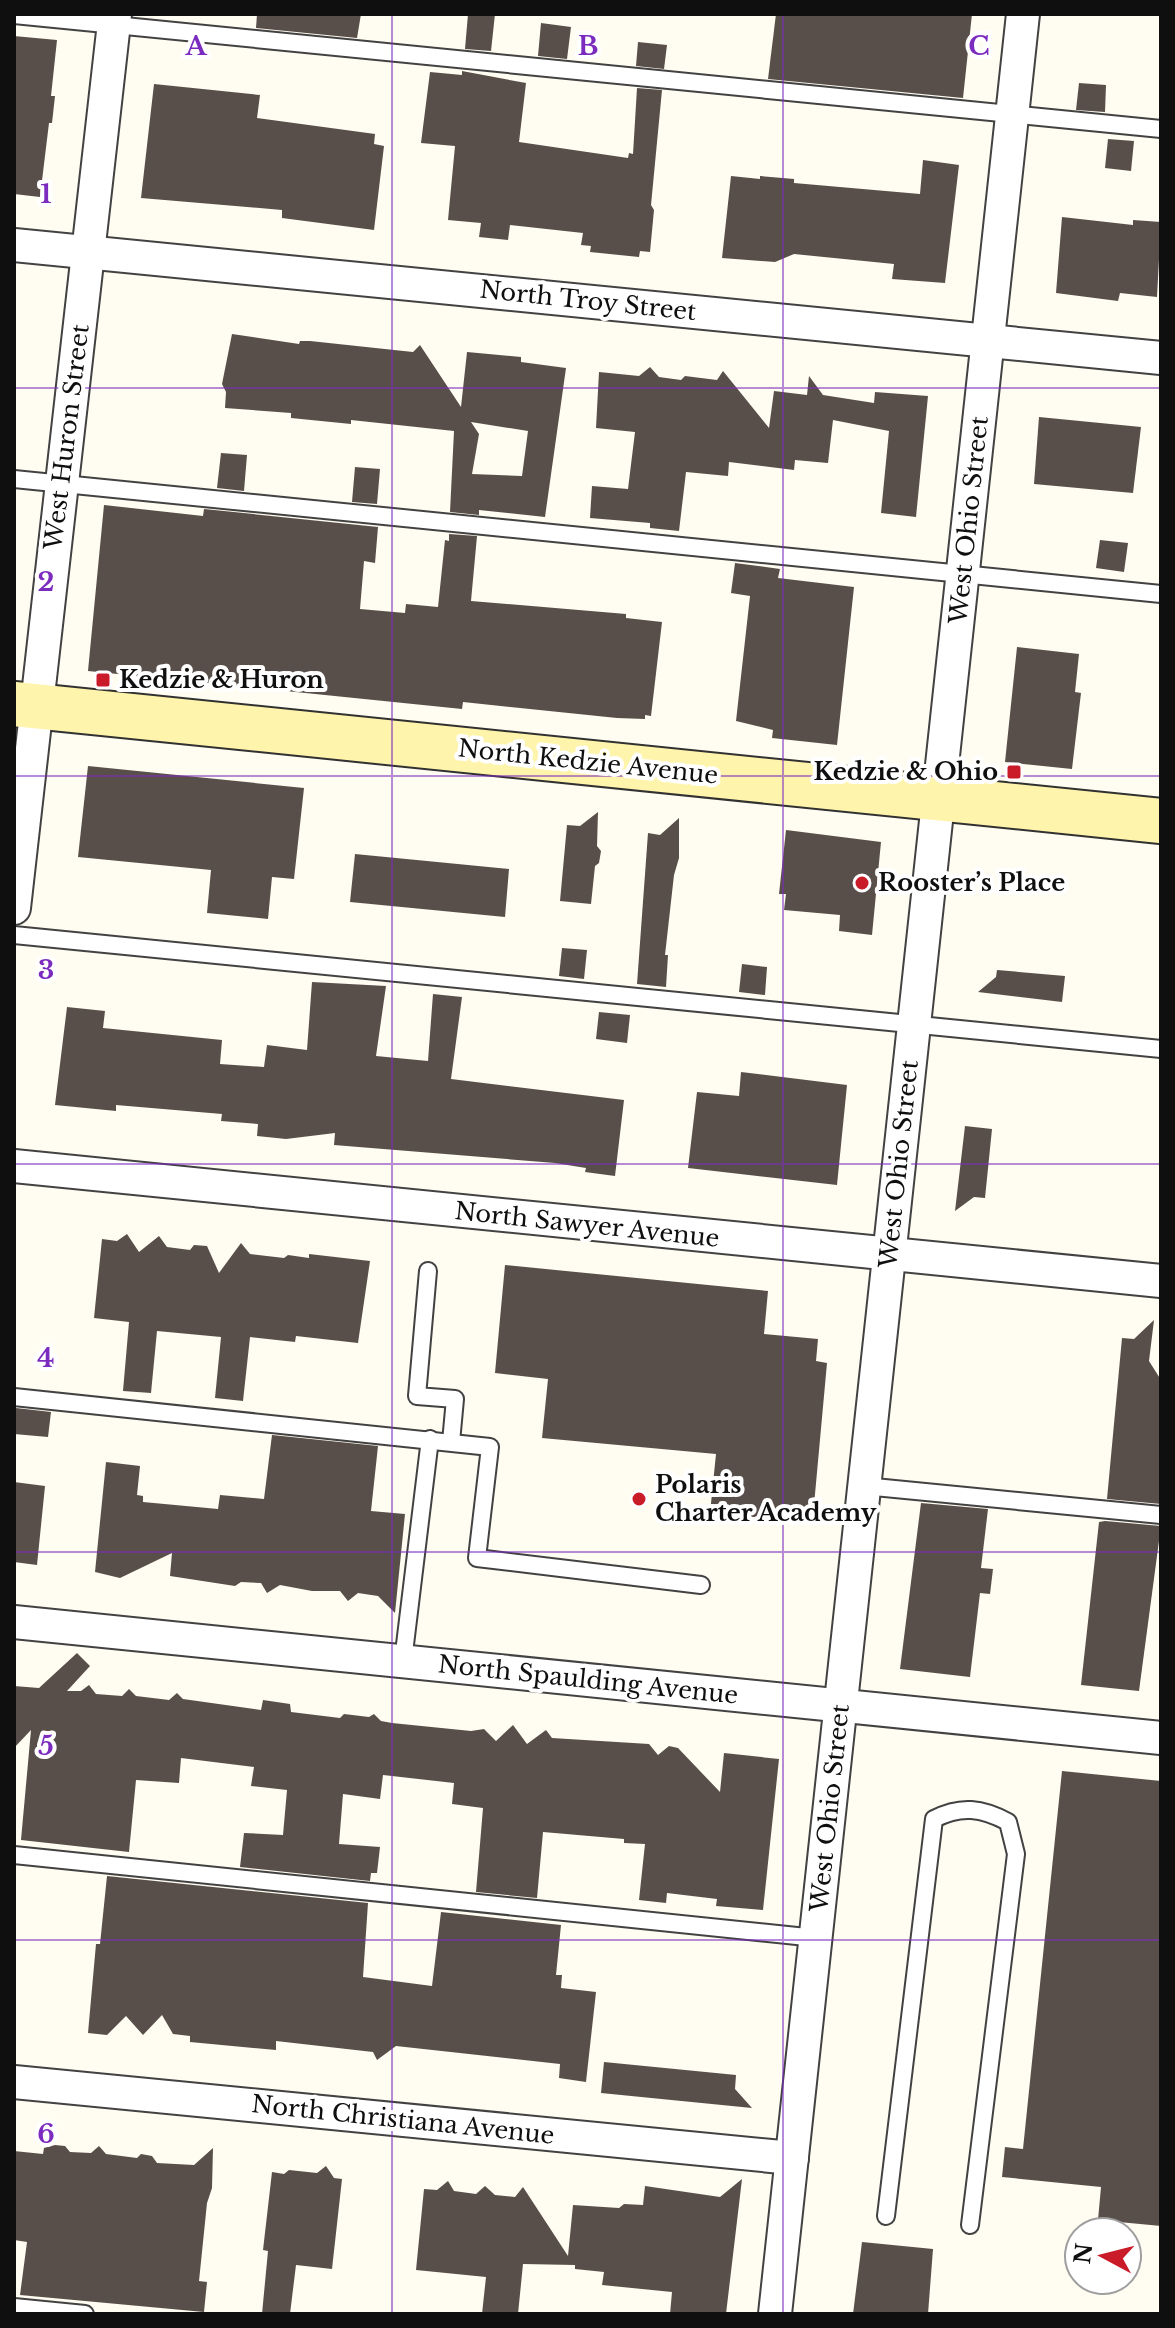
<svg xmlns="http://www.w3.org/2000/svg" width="1175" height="2328" viewBox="0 0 1175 2328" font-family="'Libre Baskerville',serif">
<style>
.building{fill:#594f4a;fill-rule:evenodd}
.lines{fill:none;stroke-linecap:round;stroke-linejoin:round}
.service-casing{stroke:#424242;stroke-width:20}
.minor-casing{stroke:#424242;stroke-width:36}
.secondary-casing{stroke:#313131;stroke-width:48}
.service{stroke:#fff;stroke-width:16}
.minor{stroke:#fff;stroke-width:32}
.secondary{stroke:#fff4ac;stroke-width:44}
.grid{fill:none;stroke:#7b2cbf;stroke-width:2;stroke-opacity:0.55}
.poi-dot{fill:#ca1b28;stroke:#fff;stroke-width:3}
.labels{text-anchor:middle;stroke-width:8;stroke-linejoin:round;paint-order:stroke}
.street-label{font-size:24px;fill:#0f0f0f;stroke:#fff}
.poi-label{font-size:24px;font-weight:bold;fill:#0f0f0f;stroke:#fff;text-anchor:start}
.grid-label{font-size:26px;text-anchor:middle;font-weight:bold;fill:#7b2cbf;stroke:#fff;stroke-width:8;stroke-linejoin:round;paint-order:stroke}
</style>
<rect width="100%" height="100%" fill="#fffcf1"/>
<g class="building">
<polygon points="257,14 361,14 357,38 256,28"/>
<polygon points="468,14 495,14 491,51 465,49"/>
<polygon points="776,14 972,14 963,98 768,79"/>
<polygon points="541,23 571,27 567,59 538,56"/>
<polygon points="14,36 57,40 51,96 55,96 52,123 49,123 40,197 14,194"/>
<polygon points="638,42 667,45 664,69 636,66"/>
<polygon points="462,71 526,83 519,142 628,158 629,153 633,154 637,88 662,90 651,205 654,210 650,252 640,251 639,257 590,252 591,246 581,245 583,233 510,225 508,240 479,237 481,223 448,220 455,146 421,143 430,72 462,75"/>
<polygon points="1079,83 1106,85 1105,112 1076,110"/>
<polygon points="154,84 260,95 257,118 375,134 374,144 384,146 374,230 282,218 282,210 141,198"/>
<polygon points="1108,139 1134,141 1131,171 1105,168"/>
<polygon points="923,160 959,165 945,283 892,279 894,264 794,254 775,262 722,258 731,176 760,179 760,176 794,179 794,183 920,194"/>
<polygon points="1062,217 1133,225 1133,220 1161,222 1157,297 1120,293 1118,301 1056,293"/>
<path d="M 232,334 L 299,344 L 300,341 L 310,341 L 413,352 L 420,345 L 461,407 L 467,352 L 521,357 L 521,362 L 566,368 L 545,517 L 479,510 L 479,515 L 450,512 L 454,431 L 351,420 L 351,424 L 291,418 L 291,413 L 225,408 L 226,392 L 222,384 ZM 471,422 L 528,431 L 522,476 L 472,474 L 479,434 Z"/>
<polygon points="650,367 659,377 681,380 685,376 717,380 723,371 769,428 774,391 807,395 809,376 823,395 874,403 875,392 928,396 916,517 881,513 889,431 833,420 828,463 795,460 794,470 729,462 728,476 686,472 679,531 650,528 650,523 590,518 592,486 628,489 635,432 596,428 599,372 639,376"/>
<polygon points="1039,417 1141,427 1133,493 1034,484"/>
<polygon points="221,453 247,455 244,491 217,488"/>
<polygon points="355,467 380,469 377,504 352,502"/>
<polygon points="104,505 203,516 204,509 214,510 378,527 375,563 364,561 360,609 405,613 406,604 438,607 445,540 449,541 449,534 477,536 471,601 626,614 626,618 662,622 651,716 645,715 645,719 617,718 463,702 462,709 88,671"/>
<polygon points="1100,540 1128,543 1124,572 1096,568"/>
<polygon points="735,563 780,569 778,578 854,587 837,745 772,738 773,730 736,721 750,596 731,593"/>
<polygon points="1017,647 1079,654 1075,692 1081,693 1072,769 1005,762"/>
<polygon points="88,766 304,788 294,879 272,877 268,919 207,913 211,870 78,857"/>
<polygon points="598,812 597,846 601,851 599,863 595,866 591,904 560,901 567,825 580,826"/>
<polygon points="679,818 679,858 674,875 665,955 668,955 666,987 637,984 648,833 660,835"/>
<polygon points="786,830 881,842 872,935 839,931 840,915 784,910 786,894 779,894"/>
<polygon points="355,854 509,869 505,917 350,902"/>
<polygon points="562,948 587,950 584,979 559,976"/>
<polygon points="742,964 767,967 765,995 739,992"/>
<polygon points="997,970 1065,976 1062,1002 978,992 996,977"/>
<polygon points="312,982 386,986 376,1056 428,1061 433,994 462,997 451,1079 624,1100 615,1176 585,1172 586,1168 555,1163 334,1145 335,1133 286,1139 257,1136 258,1124 221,1121 222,1114 116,1105 116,1111 55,1105 67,1007 105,1011 103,1028 222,1040 220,1064 264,1067 267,1045 307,1050"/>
<polygon points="599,1012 630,1015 627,1043 596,1039"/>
<polygon points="741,1072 847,1085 837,1185 688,1168 697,1092 739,1096"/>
<polygon points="965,1126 992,1129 985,1198 974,1197 955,1211"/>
<polygon points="127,1234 139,1252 159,1236 167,1247 190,1250 194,1245 207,1246 219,1273 241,1243 250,1254 284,1258 288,1255 309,1258 309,1254 370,1261 358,1343 296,1336 295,1342 250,1337 243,1401 215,1398 221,1337 157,1331 151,1393 123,1391 129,1322 94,1318 102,1239 117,1241"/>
<polygon points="505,1265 768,1291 764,1334 818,1339 816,1361 827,1363 814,1505 809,1505 807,1522 710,1513 716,1454 542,1438 548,1379 495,1373"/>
<polygon points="1154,1320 1149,1361 1161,1380 1161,1504 1107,1499 1122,1338 1134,1339"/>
<polygon points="16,1408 51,1412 48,1437 14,1434"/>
<polygon points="272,1435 378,1446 371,1511 405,1514 395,1613 378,1596 358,1593 348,1601 340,1591 312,1591 280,1585 267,1593 261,1583 241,1582 235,1586 170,1576 172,1553 120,1578 95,1572 106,1462 140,1466 137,1495 143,1496 143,1502 218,1509 220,1495 264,1499"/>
<polygon points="14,1482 45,1486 37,1565 14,1562"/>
<polygon points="921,1503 988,1509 981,1568 993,1569 990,1594 980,1593 970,1677 900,1669"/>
<polygon points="1105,1521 1161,1526 1139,1691 1081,1685 1099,1522"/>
<polygon points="77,1653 90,1666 67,1691 81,1691 89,1685 96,1694 122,1696 129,1689 136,1696 169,1700 177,1693 183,1699 261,1710 263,1700 290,1704 291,1712 340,1718 344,1714 369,1717 374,1714 381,1721 392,1723 471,1731 484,1729 496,1741 513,1725 527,1744 546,1730 552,1738 649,1744 658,1755 669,1746 678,1748 720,1792 724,1753 779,1759 763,1910 716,1906 717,1899 667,1893 666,1903 639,1900 645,1844 624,1843 624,1839 543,1832 537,1898 476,1892 483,1808 452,1804 454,1783 383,1775 380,1799 343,1794 339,1844 380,1847 377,1873 371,1873 370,1881 240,1867 244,1833 283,1835 287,1790 251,1786 254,1767 181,1758 179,1783 136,1780 129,1852 21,1840 31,1730 14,1748 14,1686 39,1688"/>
<polygon points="1062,1771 1161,1781 1161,2226 1098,2220 1101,2187 1002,2177 1005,2147 1023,2149"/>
<polygon points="107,1876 368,1903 363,1977 432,1986 441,1912 561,1925 556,1975 562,1975 561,1988 596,1992 586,2082 559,2078 560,2064 396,2046 377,2060 373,2052 276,2041 276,2050 190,2042 190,2036 173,2034 162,2015 143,2035 126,2016 107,2035 88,2033 96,1944 100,1944"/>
<polygon points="604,2062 736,2075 735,2089 752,2108 601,2093"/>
<polygon points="55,2145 65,2146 70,2152 91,2153 99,2146 106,2154 137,2158 141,2154 152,2156 157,2163 194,2165 213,2148 212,2188 207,2203 199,2281 207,2282 204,2312 20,2295 27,2242 14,2240 14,2151 43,2154 44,2148"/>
<polygon points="326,2166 334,2178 342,2179 332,2269 296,2265 290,2314 262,2314 268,2251 263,2250 272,2172 284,2174 289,2170 317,2173"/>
<polygon points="742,2179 726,2314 670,2314 672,2292 602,2285 604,2272 575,2269 575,2265 523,2264 518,2314 482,2314 486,2277 416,2270 424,2189 437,2190 448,2181 454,2191 476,2194 485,2186 495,2195 515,2197 523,2187 568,2256 573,2205 619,2208 624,2204 643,2205 645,2186 720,2197"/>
<polygon points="862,2242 933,2249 928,2314 853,2314"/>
</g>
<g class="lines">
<defs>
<g id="service">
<polyline points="14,15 1161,129"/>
<polyline points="14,479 1161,594"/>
<polyline points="14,935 1161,1049"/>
<polyline points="428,1271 417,1396 455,1399 451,1442"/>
<polyline points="14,1397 490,1447 477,1558 701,1585"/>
<polyline points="864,1486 1161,1515"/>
<polyline points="403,1661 430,1439"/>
<polyline points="14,1855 816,1938"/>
<path d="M 886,2216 L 934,1819 C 961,1805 982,1808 1008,1822 L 1016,1854 L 970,2225"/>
<polyline points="14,2307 85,2314"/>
</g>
<g id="minor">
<polyline points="14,245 1161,358"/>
<polyline points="14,908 115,14"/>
<polyline points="14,1166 1161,1281"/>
<polyline points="14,1622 1161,1738"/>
<polyline points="14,2082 792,2158"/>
<polyline points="775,2314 1023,14"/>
</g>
<polyline id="secondary" points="14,704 1161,821"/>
</defs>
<use href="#service" class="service-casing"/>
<use href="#minor" class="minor-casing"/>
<use href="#secondary" class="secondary-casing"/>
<use href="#service" class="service"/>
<use href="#minor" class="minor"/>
<use href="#secondary" class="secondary"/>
</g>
<path class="grid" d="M 392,14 L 392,2314M 783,14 L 783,2314M 14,388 L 1161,388M 14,776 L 1161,776M 14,1164 L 1161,1164M 14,1552 L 1161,1552M 14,1940 L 1161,1940"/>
<g class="poi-dot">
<rect x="95" y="672" width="16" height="16" rx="4"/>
<rect x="1006" y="764" width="16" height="16" rx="4"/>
<circle cx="862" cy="883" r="8"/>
<circle cx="639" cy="1499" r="8"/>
</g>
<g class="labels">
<g class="street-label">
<text transform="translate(588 301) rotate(6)" y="8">North Troy Street</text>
<text transform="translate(67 437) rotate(-83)" y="8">West Huron Street</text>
<text transform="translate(969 520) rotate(-84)" y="8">West Ohio Street</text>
<text transform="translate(588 762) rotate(6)" y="8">North Kedzie Avenue</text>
<text transform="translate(899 1164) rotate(-84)" y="8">West Ohio Street</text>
<text transform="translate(587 1225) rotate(6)" y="8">North Sawyer Avenue</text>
<text transform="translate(588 1680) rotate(6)" y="8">North Spaulding Avenue</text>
<text transform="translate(830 1808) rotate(-84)" y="8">West Ohio Street</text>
<text transform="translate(403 2120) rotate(6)" y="8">North Christiana Avenue</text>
</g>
<g class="poi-label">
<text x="119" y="688">Kedzie &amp; Huron</text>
<text x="998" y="780" text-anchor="end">Kedzie &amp; Ohio</text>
<text x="878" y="891">Rooster’s Place</text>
<text x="655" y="1493">Polaris<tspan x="655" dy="28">Charter Academy</tspan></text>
</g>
</g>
<g class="grid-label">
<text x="196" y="55">A</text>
<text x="588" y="55">B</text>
<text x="979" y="55">C</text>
<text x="46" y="203">1</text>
<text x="46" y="591">2</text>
<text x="46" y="979">3</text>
<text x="46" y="1367">4</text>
<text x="46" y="1755">5</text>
<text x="46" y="2143">6</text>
</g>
<rect width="1175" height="2328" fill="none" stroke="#0f0f0f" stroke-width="32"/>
<g transform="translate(1103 2256) rotate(277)"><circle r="38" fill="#ffffff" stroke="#9f9f9f" stroke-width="2"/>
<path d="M0-6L14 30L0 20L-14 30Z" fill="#ca1b28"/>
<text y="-12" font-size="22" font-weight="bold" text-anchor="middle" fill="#0f0f0f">N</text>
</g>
</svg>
